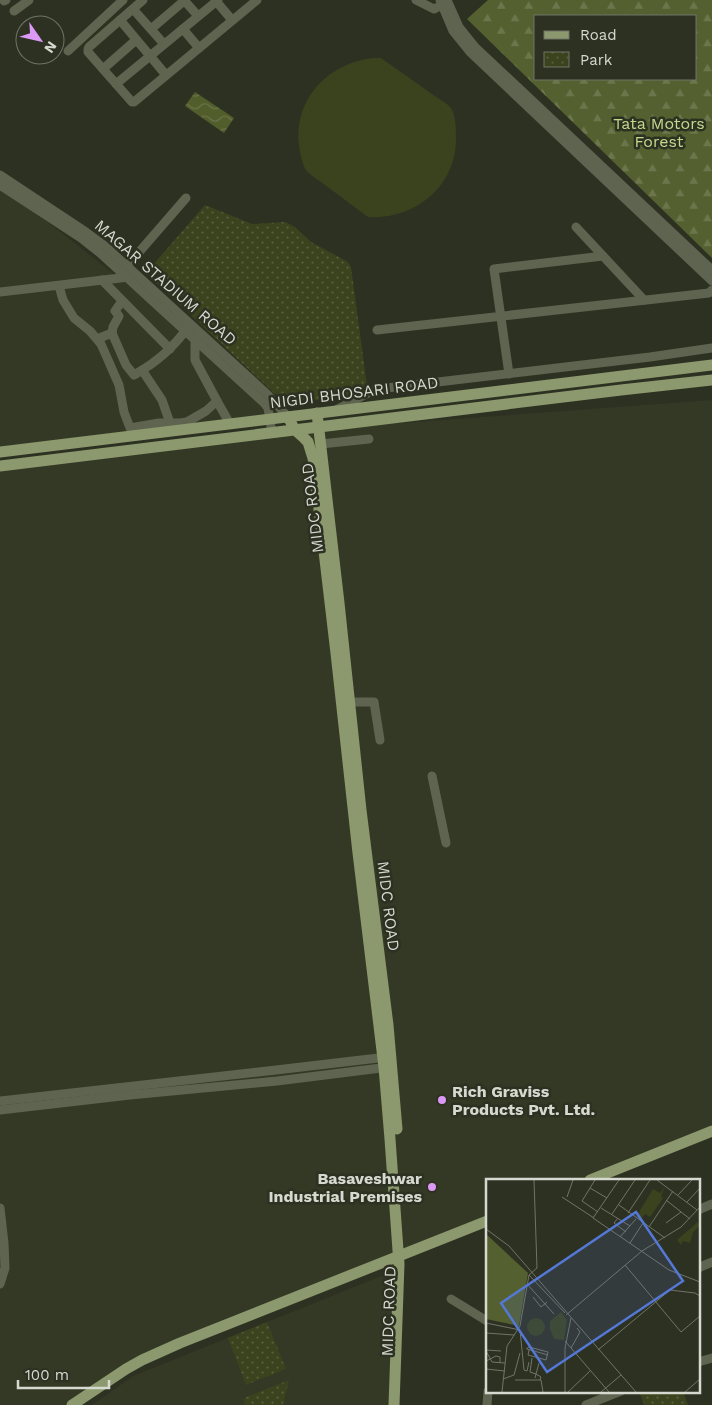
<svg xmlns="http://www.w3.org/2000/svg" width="712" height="1405" viewBox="0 0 712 1405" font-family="'Work Sans',sans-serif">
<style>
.built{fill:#333924}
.green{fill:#3a431d}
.forest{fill:url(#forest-firs);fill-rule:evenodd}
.park{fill:url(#park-dots)}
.water{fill:url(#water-waves)}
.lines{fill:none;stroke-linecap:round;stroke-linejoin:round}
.minor{stroke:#5e644f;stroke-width:9}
.major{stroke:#8c986d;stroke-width:11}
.poi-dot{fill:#db99f5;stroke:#2d3122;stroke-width:2}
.labels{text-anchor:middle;stroke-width:5;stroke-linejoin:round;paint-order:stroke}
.park-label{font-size:16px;fill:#c5d98c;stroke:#2d3122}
.street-label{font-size:16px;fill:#d6d9d0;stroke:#2d3122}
.poi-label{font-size:16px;font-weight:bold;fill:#d6d9d0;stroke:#2d3122;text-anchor:start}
.inset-road{fill:none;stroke:#717468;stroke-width:1}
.view{fill:#5478d6;fill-opacity:0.15;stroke:#5478d6;stroke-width:2.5}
.inset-edge{fill:none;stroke:#d6d9d0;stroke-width:2.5}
</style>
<defs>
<pattern id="forest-firs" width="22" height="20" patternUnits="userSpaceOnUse" patternTransform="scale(1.25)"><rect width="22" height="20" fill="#54602f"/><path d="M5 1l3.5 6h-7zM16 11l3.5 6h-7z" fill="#6c764c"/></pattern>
<pattern id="park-dots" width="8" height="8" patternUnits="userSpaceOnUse" patternTransform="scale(1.25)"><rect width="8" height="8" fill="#3a431d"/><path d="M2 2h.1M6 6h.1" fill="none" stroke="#565e3d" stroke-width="1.8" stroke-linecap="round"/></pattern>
<pattern id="water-waves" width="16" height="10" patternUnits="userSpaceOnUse" patternTransform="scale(1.25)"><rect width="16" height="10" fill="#515d2b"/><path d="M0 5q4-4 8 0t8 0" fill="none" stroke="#697449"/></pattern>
</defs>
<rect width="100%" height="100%" fill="#2d3122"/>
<g class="built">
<polygon points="0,189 49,223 142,296 271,416 0,449"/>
<polygon points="712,400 712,1134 593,1180 487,1180 487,1219 112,1372 65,1405 0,1405 0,468 293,431"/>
<polygon points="396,1270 390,1405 92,1405 133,1376"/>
</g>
<path class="green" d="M 373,58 L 381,58 C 398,70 415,82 432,94 C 437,98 446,102 450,107 C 456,114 456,129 456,137 C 457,186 415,220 368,217 C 352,205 337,194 321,182 C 317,179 310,175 306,170 C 302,164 300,153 299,145 C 294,98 329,63 373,58 Z"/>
<path class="forest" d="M 488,0 L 712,0 L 712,258 L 467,19 ZM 536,16 L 696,16 L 696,79 L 536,79 Z"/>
<g class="park">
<polygon points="205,205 252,224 285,222 295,227 311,242 348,262 351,267 367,386 343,397 334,399 290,401 275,394 146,273"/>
<polygon points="267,1322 286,1369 246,1385 228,1338"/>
<polygon points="289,1380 283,1405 245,1405 244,1398"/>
<polygon points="648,1391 683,1391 688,1405 644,1405 640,1394"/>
</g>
<polygon class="water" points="195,92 234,118 224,133 185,106"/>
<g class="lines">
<g class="minor">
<polyline points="143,0 89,47 88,49 88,52 132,102 134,102 257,0"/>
<polyline points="184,0 198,16"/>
<polyline points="416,0 434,9 442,5 443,2"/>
<polyline points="440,0 453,31 470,52 712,281"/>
<polyline points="447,0 459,27 475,47 712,270"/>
<polyline points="4,1 6,0"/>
<polyline points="216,1 232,20"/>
<polyline points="133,9 164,44"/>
<polyline points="14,11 29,0"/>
<polyline points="120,20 166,75"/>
<polyline points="151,29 185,0"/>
<polyline points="183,29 199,48"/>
<polyline points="68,51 123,0"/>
<polyline points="103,69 136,40"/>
<polyline points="116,84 218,0"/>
<polyline points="0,175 86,232 105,246 267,394 288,417"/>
<polyline points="0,185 81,238 100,253 264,403 268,408 272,433"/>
<polyline points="576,227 644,300"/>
<polyline points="127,266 186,198"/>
<polyline points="102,280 170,349"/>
<polyline points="59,286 63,300 74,318 90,331 101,344 119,385 124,412 130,428 159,423 180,423 187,422"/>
<polyline points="0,292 129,277"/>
<polyline points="377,330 709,293 712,290"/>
<polyline points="112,333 113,327 119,316 115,311 122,301"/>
<path d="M 97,339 L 112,333 L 126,365 L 134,375 C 157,362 173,348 189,326"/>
<polyline points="142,370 162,400 170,423"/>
<polyline points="509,374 494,269 603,256"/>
<polyline points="217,401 230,424"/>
<polyline points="336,410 368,393 378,389 650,357 712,348"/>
<polyline points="185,426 187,422 206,411 217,401 195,360 195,339"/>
<polyline points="321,444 369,439"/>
<polyline points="350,702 374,702 380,740"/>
<polyline points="432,776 446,843"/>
<polyline points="0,1101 276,1070 387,1057"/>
<polyline points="0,1110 130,1095 277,1081 389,1067"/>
<polyline points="0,1208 4,1243 5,1268 0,1284"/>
<polyline points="698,1210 712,1204"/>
<polyline points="698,1268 712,1262"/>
<polyline points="451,1299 487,1321"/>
<polyline points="698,1362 712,1358"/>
<polyline points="487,1405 488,1391"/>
<polyline points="586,1405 621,1391"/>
</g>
<g class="major">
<polyline points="317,413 339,603 361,810 388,1025 397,1129"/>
<polyline points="288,417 295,430 304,438 308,442 313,458 336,653 358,853 384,1067 390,1139 399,1264 394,1405"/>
<polyline points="0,452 712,365"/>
<polyline points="0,466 621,390 712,380"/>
<polyline points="590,1180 712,1131"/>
<polyline points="72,1405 126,1369 142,1360 180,1343 487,1221"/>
</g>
</g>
<g class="poi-dot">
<circle cx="442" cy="1100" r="5"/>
<circle cx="432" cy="1187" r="5"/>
</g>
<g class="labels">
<g class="park-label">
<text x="659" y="129">Tata Motors<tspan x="659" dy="18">Forest</tspan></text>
</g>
<g class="street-label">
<text transform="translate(166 282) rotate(41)" y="6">MAGAR STADIUM ROAD</text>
<text transform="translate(354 392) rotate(-7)" y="6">NIGDI BHOSARI ROAD</text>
<text transform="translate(312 508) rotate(-97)" y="6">MIDC ROAD</text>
<text transform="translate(389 906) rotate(83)" y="6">MIDC ROAD</text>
<text transform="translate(388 1311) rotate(-88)" y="6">MIDC ROAD</text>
</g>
<g class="poi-label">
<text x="452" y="1097">Rich Graviss<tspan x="452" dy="18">Products Pvt. Ltd.</tspan></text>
<text x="422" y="1184" text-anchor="end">Basaveshwar<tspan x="422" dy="18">Industrial Premises</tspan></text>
</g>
</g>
<g transform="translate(486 1179)">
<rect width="214" height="214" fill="#2d3122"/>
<path d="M41 148a9 9 0 1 1 18 0a9 9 0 1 1-18 0Z" fill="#3a431d"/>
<path d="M 0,55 L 42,94 L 33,147 L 0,140 Z" fill="#54602f"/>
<path d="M 179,8 L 175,17 L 177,19 L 164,38 L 159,35 L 154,41 L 150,38 L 167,10 L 174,14 ZM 212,43 L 214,47 L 207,53 L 204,64 L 197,62 L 195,66 L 191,61 ZM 75,133 L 81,141 L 78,161 L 68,160 L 64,150 L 64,142 Z" fill="#3a431d"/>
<path class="inset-road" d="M 109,1 L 96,22 L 112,33M 133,1 L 107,39 L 183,91 L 214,103M 171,1 L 211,31M 104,9 L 121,19M 192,16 L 206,1M 76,18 L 108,39M 81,18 L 87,1M 180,21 L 204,40M 201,23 L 214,9M 133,26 L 179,59M 115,29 L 144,47M 142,34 L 164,1M 126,35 L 149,1M 132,39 L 128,44 L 140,53M 180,44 L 195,33M 163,48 L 187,12M 0,50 L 23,67 L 150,213M 134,58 L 150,40M 144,64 L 157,44M 139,86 L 195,153 L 214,137M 43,96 L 79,134M 41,105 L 68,135M 47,118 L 55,128 L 61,123M 80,136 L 156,72 L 195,48 L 214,28M 0,144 L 34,151 L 38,191 L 41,192 L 43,183M 0,154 L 28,156M 79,162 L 123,213M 85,169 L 94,153 L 91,149M 40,170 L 43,168 L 62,173 L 60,181 L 42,176 L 43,171M 41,170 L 62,176M 0,171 L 15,172M 112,171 L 184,111 L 209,114 L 214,117M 0,172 L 6,183 L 19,184M 46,179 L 44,193 L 50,195 L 49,199M 0,182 L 10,177 L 14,178 L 14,184M 53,184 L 50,195 L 55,198 L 54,201M 0,190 L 19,192M 17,200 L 28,196 L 34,174M 29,201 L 55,201 L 57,213M 16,213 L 21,167 L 34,147 L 43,96 L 51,89 L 48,1M 79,213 L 79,169 L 85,139M 82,213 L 104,192M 115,213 L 135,196M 199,213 L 214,200"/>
<path class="view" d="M 150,33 L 197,102 L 61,193 L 15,124 Z"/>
<rect width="214" height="214" class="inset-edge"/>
</g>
<rect x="534" y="15" width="162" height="65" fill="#2d3122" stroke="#717468"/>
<rect x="544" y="31" width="25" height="8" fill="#8c986d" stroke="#717468"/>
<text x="580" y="40" font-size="15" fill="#d6d9d0">Road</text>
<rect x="544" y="52" width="25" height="15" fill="url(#park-dots)" stroke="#717468"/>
<text x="580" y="65" font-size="15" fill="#d6d9d0">Park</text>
<g transform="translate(40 40) rotate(124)"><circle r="24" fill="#2d3122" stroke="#717468"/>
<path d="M0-4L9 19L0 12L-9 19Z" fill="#db99f5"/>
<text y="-8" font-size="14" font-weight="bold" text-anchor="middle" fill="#d6d9d0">N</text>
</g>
<path d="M18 1380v8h91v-8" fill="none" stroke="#d6d9d0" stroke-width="2.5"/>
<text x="25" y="1380" font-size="15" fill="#d6d9d0" stroke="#2d3122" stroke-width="4" paint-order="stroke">100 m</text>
</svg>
